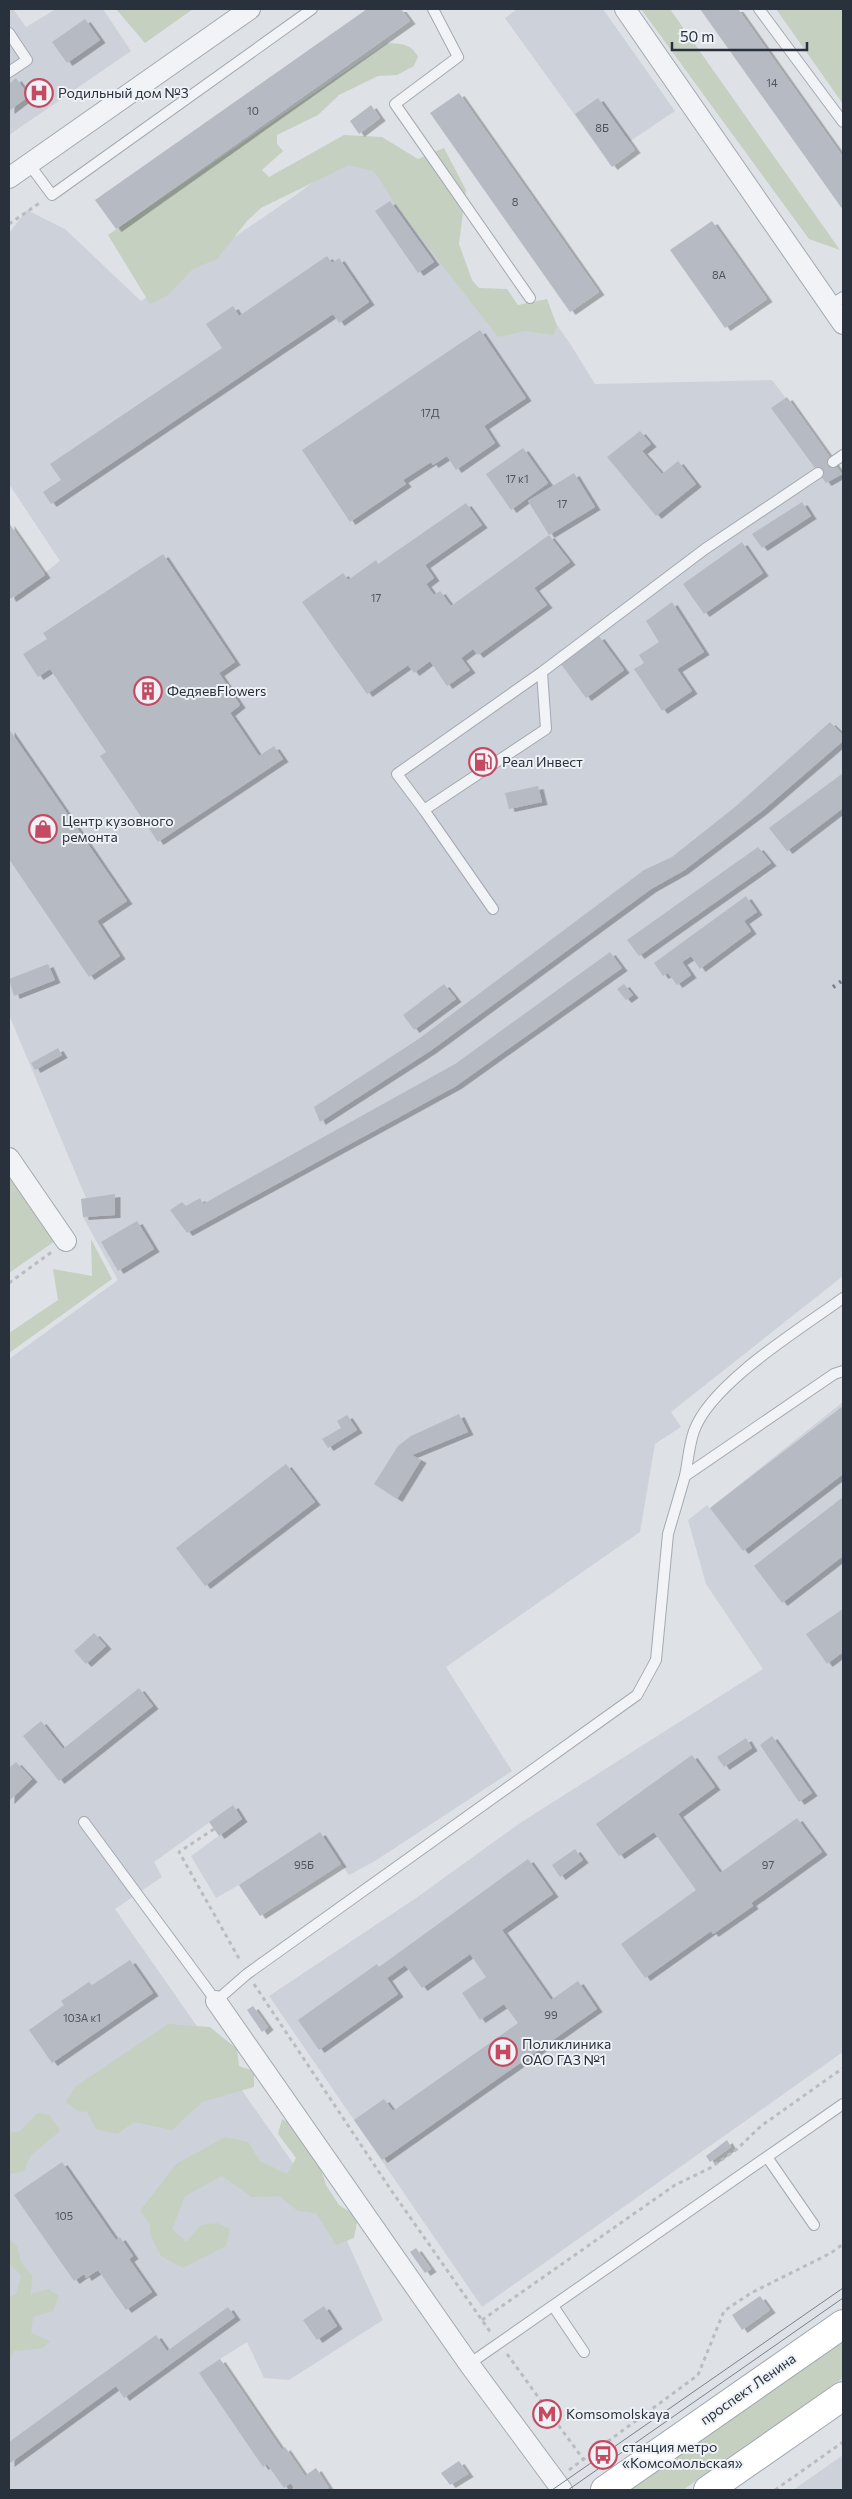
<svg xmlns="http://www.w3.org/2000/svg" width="852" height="2499" viewBox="0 0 852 2499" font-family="Commissioner,sans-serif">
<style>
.built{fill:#cdd1d9}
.green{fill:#c5d0c0}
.building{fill:#b6bbc3;filter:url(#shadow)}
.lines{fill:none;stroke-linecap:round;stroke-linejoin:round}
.service-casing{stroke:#a4a9b1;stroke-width:12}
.minor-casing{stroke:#a4a9b1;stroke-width:22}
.primary-casing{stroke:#9fa7b2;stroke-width:30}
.path{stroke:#b9bdc2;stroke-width:3;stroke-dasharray:4 4;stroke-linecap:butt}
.service{stroke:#f1f3f6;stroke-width:10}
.minor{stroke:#f1f3f6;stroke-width:20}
.primary{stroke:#fff;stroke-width:28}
.tram{stroke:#79828f;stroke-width:1}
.rail{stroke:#79828f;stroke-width:4;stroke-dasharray:2.5 5;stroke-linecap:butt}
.labels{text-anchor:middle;stroke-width:4;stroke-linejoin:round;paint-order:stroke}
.number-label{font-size:11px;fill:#4c545e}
.poi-label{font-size:14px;fill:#29313d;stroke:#eef1f5;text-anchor:start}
.street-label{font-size:14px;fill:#29313d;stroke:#eef1f5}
</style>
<defs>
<filter id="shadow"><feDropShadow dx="5.5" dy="3" stdDeviation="0" flood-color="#0004"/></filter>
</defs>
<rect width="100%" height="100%" fill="#dee2e7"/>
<g class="built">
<polygon points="9,9 13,9 26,27 56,9 103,9 131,51 9,135"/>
<polygon points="517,9 603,9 675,111 629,142 635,150 612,167 505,18"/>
<polygon points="366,143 499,328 540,301 569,342 595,384 772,380 843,474 843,1276 671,1412 681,1427 655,1444 640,1532 446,1667 512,1771 375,1861 349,1875 341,1864 260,1916 239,1885 216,1898 191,1856 242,1819 232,1806 154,1862 162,1877 115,1909 346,2239 383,2320 289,2380 264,2378 247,2342 220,2359 281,2450 285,2447 304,2476 316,2468 330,2490 9,2490 9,1359 118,1280 83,1217 81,1199 86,1198 9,1015 9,601 60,561 9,484 9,233 27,210 65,229 141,301 296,195"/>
<polygon points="843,1402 843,2052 482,2307 269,1996 416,1898 520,1823 763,1669 706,1584 688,1520 707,1505 710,1508"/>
<polygon points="843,2455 843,2490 793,2490"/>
</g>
<g class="green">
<polygon points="116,9 193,9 145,43"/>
<polygon points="641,9 670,9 840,250 809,239"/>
<polygon points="776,9 843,9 843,104"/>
<path d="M 387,43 C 401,44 411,43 418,57 L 414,66 L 397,75 L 378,76 L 339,95 L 318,115 L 277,135 L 277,144 L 283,151 L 262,170 L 269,177 L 344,135 L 382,137 L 418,159 L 444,148 L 466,190 L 459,244 L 472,280 L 479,288 L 507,289 L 518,305 L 547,299 L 557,326 L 553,335 L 525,331 L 498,337 L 394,203 L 379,178 L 373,171 L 349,165 L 261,208 L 247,221 L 217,259 L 193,269 L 167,296 L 150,304 L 108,235 Z"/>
<polygon points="9,1172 55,1241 9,1273"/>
<polygon points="91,1239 112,1279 9,1353 9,1333 58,1300 53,1269 92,1276"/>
<polygon points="168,2024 210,2027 237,2049 239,2066 254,2071 254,2087 202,2102 172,2130 134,2122 117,2134 96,2129 87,2112 78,2111 66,2102 75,2087"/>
<polygon points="38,2113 50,2115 60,2131 31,2155 24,2171 9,2174 9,2133 20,2131"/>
<polygon points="282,2119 299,2128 318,2160 326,2185 339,2205 358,2217 354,2238 336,2245 316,2213 298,2211 279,2196 252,2197 222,2176 185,2196 172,2229 186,2242 201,2225 217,2223 230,2229 226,2246 183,2268 161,2256 150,2235 150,2224 140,2211 176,2164 225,2137 248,2142 260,2161 287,2174 296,2158 278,2134"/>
<polygon points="10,2240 17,2246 21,2262 32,2276 31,2294 48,2289 59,2296 53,2311 33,2317 31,2333 50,2341 43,2348 14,2351 9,2361 9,2297 16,2294 21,2275 9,2264"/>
<polygon points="843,2337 843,2378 683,2490 623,2490"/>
</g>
<g class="building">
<polygon points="367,9 401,9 410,21 116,229 95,200"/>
<polygon points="700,9 738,9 843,157 843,210"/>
<polygon points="85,19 100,40 67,63 52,42"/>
<polygon points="16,78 29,96 9,111 9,84"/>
<polygon points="459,93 599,292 570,312 430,113"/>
<polygon points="598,98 635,150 612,167 575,114"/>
<polygon points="371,105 380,118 359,134 350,121"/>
<polygon points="390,201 434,262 418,273 375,211"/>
<polygon points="712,221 767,299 725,328 670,250"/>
<polygon points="327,256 332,263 339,258 369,302 339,323 333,314 51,504 43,492 61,480 50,464 222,348 206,324 233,306 239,316"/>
<polygon points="480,330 526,398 484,426 495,443 456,470 447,456 433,465 431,462 403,480 406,484 350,522 302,450"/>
<polygon points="787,397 842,474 826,483 771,408"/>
<polygon points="640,431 651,444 642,451 662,474 678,461 696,484 656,516 607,457"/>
<polygon points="523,448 548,483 511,510 486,474"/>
<polygon points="574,473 595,507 549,535 528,501"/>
<polygon points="802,502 811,516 762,548 752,534"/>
<polygon points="466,503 482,525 425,565 434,578 426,584 434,595 440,591 451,606 549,535 570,562 534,588 547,605 478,655 473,649 461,658 470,670 447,686 430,661 414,673 408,665 367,694 302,602 343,573 348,580 376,560 378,564"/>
<polygon points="9,523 45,575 11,599 9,596"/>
<polygon points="742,542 763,573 704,614 683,584"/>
<polygon points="163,554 235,662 219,673 240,705 230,713 259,756 274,746 283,759 158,842 100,756 106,752 50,669 38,677 23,654 47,639 43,633"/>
<polygon points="672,602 704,652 677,669 692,691 662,711 634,669 644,663 639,655 659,642 646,621"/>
<polygon points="599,636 624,670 586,698 561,664"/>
<polygon points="830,722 843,735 843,741 762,811 683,871 651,889 430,1051 320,1122 314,1107 420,1038 644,870 672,857 735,807"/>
<polygon points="9,729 127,901 97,921 120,956 89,977 9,859"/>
<polygon points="843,773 843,808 787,851 769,828"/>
<polygon points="538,786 542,802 509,809 505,793"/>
<polygon points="758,847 771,863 639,956 627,940"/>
<polygon points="746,896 757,912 744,921 751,931 700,969 691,956 682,962 691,975 677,985 668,973 663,976 654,963"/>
<polygon points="610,952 622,968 456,1086 187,1233 170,1210 182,1202 186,1206 200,1198 203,1204 455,1064"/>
<polygon points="48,964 55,980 14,996 9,979"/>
<polygon points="444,984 456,999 414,1030 403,1015"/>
<polygon points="624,984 633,995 626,1000 617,989"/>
<polygon points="58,1048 62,1055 35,1070 31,1063"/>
<polygon points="115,1194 115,1215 83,1217 81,1199"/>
<polygon points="137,1221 154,1249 118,1271 101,1242"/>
<polygon points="843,1406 843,1474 743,1551 710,1508"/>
<polygon points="459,1414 468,1432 412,1455 421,1460 397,1499 374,1484 398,1446 411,1436"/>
<polygon points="347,1415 357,1430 328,1448 322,1439 341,1428 337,1421"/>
<polygon points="286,1464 315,1502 205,1586 176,1548"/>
<polygon points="843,1497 843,1556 782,1603 754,1566"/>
<polygon points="843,1609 843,1652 827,1664 806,1634"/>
<polygon points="94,1633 106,1646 86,1664 74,1651"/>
<polygon points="139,1688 153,1706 59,1781 23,1736 41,1721 63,1749"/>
<polygon points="772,1736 812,1793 799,1802 760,1745"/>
<polygon points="746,1738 752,1748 724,1767 717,1757"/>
<polygon points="692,1755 715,1787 678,1814 720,1873 797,1818 822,1852 751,1903 753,1906 713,1934 711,1931 645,1978 621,1944 696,1890 654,1832 619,1856 596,1824"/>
<polygon points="16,1762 32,1779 9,1801 9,1768"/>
<polygon points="233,1805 242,1819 219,1836 209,1822"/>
<polygon points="320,1832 341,1864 260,1916 239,1885"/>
<polygon points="575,1849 583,1860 560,1877 552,1865"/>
<polygon points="528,1859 553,1894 502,1930 551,2000 578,1981 597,2009 382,2160 354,2120 384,2099 393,2111 518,2023 504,2004 480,2020 462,1993 486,1977 470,1954 422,1988 405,1965 387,1978 398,1994 319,2050 298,2020 377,1964 379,1967"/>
<polygon points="130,1960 153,1993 52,2063 29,2030 64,2005 61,2001 89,1982 92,1985"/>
<polygon points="253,2006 268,2027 262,2032 247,2010"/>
<polygon points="727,2140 731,2147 710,2162 706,2156"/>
<polygon points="62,2162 116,2240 120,2237 133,2256 129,2259 152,2292 126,2310 98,2270 86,2278 84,2274 74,2281 14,2195"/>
<polygon points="416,2248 431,2269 425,2273 410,2252"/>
<polygon points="760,2296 770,2310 742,2330 732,2315"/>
<polygon points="324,2306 337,2326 317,2340 303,2320"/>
<polygon points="228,2307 235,2317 124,2398 116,2386 9,2464 9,2442 156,2335 167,2351"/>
<polygon points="220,2359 282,2450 285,2447 305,2476 316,2468 329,2488 325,2490 295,2490 291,2483 284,2488 267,2464 263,2467 199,2373"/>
<polygon points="459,2461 468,2474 450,2485 441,2473"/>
</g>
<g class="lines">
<defs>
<g id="service">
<polyline points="433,9 458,57 395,104 530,298"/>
<polyline points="759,9 843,122"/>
<polyline points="9,33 27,60 9,72"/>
<polyline points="29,164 52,195 312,9"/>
<polyline points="831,305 843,297"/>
<polyline points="833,462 843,455"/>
<polyline points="542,672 546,729 424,810 397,774 542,672 705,549 818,473"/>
<polyline points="424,810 493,909"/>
<path d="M 685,1476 C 688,1461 689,1445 694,1431 C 711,1383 802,1328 843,1298"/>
<polyline points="84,1822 216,2001 247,1974 637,1695 656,1660 668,1534 685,1476 834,1374 843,1371"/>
<polyline points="767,2157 814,2225"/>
<polyline points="553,2306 584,2352"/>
<polyline points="469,2364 843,2104"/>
</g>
<g id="minor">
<polyline points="625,9 843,324"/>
<polyline points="9,178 250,9"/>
<polyline points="9,1158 66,1241"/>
<polyline points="216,2001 469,2364 562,2490"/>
</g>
<g id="primary">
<polyline points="605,2490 843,2324"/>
<polyline points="708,2490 843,2396"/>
</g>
</defs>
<use href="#service" class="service-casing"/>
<use href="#minor" class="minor-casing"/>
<use href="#primary" class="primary-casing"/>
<g class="path">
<polyline points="9,224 41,202"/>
<polyline points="9,1283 53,1251"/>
<polyline points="214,1829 179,1852 241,1962"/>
<polyline points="254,1984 391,2190 491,2333"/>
<polyline points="482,2320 675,2185 710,2168 737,2149 761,2126 843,2068"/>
<polyline points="507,2354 583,2459"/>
<polyline points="569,2470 698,2375 724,2311 751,2293 831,2253 843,2244"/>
<polyline points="775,2490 843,2442"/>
</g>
<use href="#service" class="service"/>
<use href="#minor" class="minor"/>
<use href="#primary" class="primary"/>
<g class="tram">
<polyline points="552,2490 843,2288"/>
<polyline points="568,2490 843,2298"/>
</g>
<polyline class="rail" points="833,987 843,980"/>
</g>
<defs>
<symbol id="hospital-ring" viewBox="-11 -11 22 22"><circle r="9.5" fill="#eef1f5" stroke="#c54a61" stroke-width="1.5"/><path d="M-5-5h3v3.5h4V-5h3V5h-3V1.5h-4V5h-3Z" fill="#c54a61"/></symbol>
<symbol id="building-ring" viewBox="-11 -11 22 22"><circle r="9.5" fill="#eef1f5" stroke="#c54a61" stroke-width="1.5"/><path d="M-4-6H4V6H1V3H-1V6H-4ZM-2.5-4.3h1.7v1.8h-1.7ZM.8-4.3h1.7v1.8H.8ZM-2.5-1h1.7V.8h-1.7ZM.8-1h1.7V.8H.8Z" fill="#c54a61"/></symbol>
<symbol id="fuel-ring" viewBox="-11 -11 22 22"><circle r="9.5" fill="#eef1f5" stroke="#c54a61" stroke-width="1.5"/><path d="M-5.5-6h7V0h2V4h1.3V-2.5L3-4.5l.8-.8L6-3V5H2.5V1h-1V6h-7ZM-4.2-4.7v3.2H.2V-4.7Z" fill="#c54a61"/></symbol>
<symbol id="shop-ring" viewBox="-11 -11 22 22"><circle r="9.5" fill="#eef1f5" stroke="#c54a61" stroke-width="1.5"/><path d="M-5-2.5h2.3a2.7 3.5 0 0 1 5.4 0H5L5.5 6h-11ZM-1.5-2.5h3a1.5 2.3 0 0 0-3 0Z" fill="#c54a61"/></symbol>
<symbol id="metro-ring" viewBox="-11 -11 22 22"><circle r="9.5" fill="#eef1f5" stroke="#c54a61" stroke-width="1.5"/><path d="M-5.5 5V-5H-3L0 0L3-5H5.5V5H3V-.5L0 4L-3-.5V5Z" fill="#c54a61"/></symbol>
<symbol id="bus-ring" viewBox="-11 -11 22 22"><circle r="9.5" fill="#eef1f5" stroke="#c54a61" stroke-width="1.5"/><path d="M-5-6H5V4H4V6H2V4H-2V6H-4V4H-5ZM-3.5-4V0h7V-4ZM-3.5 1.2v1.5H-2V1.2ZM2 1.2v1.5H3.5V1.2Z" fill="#c54a61"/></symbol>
</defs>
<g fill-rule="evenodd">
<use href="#hospital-ring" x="23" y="77" width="32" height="32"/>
<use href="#building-ring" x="132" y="675" width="32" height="32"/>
<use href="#fuel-ring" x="467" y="746" width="32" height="32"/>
<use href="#shop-ring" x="27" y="813" width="32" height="32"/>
<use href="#hospital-ring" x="487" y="2036" width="32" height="32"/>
<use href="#metro-ring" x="531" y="2398" width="32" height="32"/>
<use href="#bus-ring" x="587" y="2439" width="32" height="32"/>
</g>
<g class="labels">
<g class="number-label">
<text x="772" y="87">14</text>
<text x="253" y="115">10</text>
<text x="602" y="132">8Б</text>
<text x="515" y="206">8</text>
<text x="719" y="279">8А</text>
<text x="430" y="417">17Д</text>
<text x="517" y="483">17 к1</text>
<text x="562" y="508">17</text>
<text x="376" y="602">17</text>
<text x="304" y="1869">95Б</text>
<text x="768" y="1869">97</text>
<text x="551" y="2019">99</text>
<text x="82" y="2022">103А к1</text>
<text x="64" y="2220">105</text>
</g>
<g class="poi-label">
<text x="58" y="98">Родильный дом №3</text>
<text x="167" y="696">ФедяевFlowers</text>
<text x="502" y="767">Реал Инвест</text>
<text x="62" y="826">Центр кузовного<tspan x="62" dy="16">ремонта</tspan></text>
<text x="522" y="2049">Поликлиника<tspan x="522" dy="16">ОАО ГАЗ №1</tspan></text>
<text x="566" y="2419">Komsomolskaya</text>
<text x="622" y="2452">станция метро<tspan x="622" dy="16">«Комсомольская»</tspan></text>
</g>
<g class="street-label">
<text transform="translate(748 2389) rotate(-35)" y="5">проспект Ленина</text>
</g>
</g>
<rect width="852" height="2499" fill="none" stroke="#29313d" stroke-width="20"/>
<path d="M672 42v8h135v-8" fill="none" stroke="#29313d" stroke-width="2.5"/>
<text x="680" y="42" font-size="15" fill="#29313d" stroke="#eef1f5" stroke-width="4" paint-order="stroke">50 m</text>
</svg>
